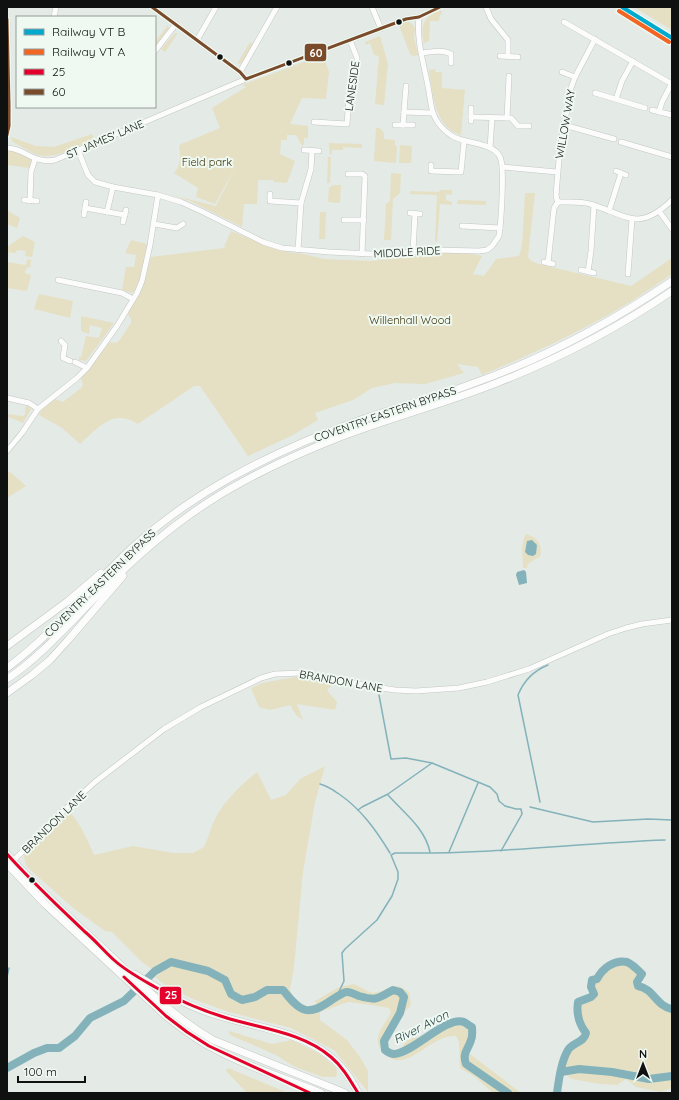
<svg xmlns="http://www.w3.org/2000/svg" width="679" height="1100" viewBox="0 0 679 1100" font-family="Quicksand,sans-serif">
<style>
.green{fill:#e5e0c3}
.water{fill:#83b2ba}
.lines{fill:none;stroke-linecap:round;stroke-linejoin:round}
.stream{stroke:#83b2ba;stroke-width:1.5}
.river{stroke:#83b2ba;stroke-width:8}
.minor-casing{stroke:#c3c7c4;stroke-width:6}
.highway-casing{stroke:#c3c7c4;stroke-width:8}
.minor{stroke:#fbfcfb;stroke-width:5}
.highway{stroke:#fbfcfb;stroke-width:7}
.bus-1-casing{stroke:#eff9f2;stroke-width:6}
.bus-2-casing{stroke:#eff9f2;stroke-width:6}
.bus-1{stroke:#e4002b;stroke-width:3}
.bus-2{stroke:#7a4b2a;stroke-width:3}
.rail-1-casing{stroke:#eff9f2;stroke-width:7}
.rail-2-casing{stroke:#eff9f2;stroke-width:7}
.rail-1{stroke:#00a9ce;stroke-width:4}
.rail-2{stroke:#f26522;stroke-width:4}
.bus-dot{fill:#0e110f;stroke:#eff9f2;stroke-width:1.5}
.labels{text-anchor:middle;stroke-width:4;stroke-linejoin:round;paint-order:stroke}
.street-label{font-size:11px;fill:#0e110f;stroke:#eff9f2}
.park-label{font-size:11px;fill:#3c3309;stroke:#eff9f2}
.water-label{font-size:12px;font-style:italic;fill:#15353b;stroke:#eff9f2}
.line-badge{stroke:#eff9f2;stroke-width:1.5}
.badge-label{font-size:11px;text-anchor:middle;font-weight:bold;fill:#fff}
</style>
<rect width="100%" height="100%" fill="#e4eae6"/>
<g class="green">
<polygon points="634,7 672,7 672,30"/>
<path d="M 441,9 L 442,14 L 440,15 L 439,21 L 430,21 L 429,41 L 424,43 C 420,26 424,16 441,9 Z"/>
<polygon points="408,21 414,26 415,29 414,37 418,55 413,56 410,54 399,25"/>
<polygon points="168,25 169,30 155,49 155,42"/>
<polygon points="175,33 178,33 165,52 161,49"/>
<polygon points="380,36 388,64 384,105 375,104 379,56 374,55 370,43 366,45 365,42"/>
<polygon points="250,42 253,44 242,63 237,64"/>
<path d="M 323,55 L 329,72 L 326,99 L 302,98 L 290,124 L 308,126 L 308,138 L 304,138 L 304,144 L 302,146 L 296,135 L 287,135 L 287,140 L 281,140 L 280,154 L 295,161 L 287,183 L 274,182 L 273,180 L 258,180 L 257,204 L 244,204 L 242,227 L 190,201 L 172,195 L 216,206 L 236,166 L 215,204 L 196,197 L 198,188 L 174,173 C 181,164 181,155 179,145 L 220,128 L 212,108 L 246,87 L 242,85 Z"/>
<path d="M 436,69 L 435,72 L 442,72 L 442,88 L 465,90 L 461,135 C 434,127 433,94 429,70 Z"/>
<polygon points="376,128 380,128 384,133 384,139 395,140 395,146 397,146 396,163 374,161"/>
<path d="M 92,134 L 94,139 C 77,146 56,160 38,155 C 29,152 21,146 13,142 L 11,137 L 36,146 L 54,147 Z"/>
<polygon points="329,143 362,144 362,148 343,147 343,150 332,150 332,154 330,154"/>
<polygon points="400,145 412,146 411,163 399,163"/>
<polygon points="11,150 29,158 31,160 30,168 7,165 7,151"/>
<polygon points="328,157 331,157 330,183 327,183"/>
<polygon points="391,173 401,174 400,193 393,199 391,240 384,240 386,204 390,201"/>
<polygon points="332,185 341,185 340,203 328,202 329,187 331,187"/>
<polygon points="440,190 452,190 452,195 446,194 446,200 452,202 452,205 440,204 437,242 435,241 437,195 410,194 410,191 439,192"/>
<path d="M 525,193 L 535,193 L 528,257 L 531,261 L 539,264 L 631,286 L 672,258 L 672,274 C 614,316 549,347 482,375 L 478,367 L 457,364 L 464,373 L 425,384 L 395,383 L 372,388 L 353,400 L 315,413 L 318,420 L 293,435 L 248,456 L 200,386 L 194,386 L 138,424 C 113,408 99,427 80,444 L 62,428 L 39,415 L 42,409 L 55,399 L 63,402 L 81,388 L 83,385 L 81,377 L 89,369 L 110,342 L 116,343 L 119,341 L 131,323 L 131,319 L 127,313 L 143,287 L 151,257 L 224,248 L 227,248 L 224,247 L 231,231 L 272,248 L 288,252 L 304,254 L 324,259 L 372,261 L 441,253 L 473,254 L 482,256 L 473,274 L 484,276 L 496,259 L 519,256 L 522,246 Z"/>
<polygon points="458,200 486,201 486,205 457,204"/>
<polygon points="7,210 20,218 17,228 7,224"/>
<polygon points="320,212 326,212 325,239 319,239"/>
<polygon points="23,236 35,242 32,257 25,256 26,251 17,250 16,253 9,252 7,262 7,247"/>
<polygon points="131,240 147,244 142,274 133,293 122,290 126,267 134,267 136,255 125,253"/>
<polygon points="27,259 31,260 30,268 28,267 25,271 25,273 31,275 27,291 7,288 7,262 26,265"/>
<polygon points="39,294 73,301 70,318 34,309"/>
<polygon points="81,316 114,323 86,361 79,360 79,357 81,357 86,336 99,338 102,328 90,325 89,334 81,331"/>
<polygon points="26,405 31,409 23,423 14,419 7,417 7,414 23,416 25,414"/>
<polygon points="7,472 10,472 26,486 7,498"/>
<path d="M 526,534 C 538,537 543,545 540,557 L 535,559 L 527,565 L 528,568 L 523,568 C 523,556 520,544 526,534 Z"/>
<path d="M 300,676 L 333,684 L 327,690 C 330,695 335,698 337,703 L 335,710 L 297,704 L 303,720 L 296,715 L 290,705 L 270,710 L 259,707 L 251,688 L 262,683 Z"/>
<path d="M 325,766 L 315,802 L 303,872 L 294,967 L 290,989 L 296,1006 L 311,1011 L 318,1008 L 315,1001 L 339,987 L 354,984 L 372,993 L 382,991 L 390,987 L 399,986 L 409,992 L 411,1005 L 403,1014 L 395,1029 L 384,1041 L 385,1050 L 392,1054 L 398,1053 L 408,1039 L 430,1035 L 455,1021 L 463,1021 L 472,1027 L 472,1039 L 466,1051 L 521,1093 L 493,1093 L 475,1077 L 460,1068 L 459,1042 L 456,1036 C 428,1034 403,1081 381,1049 C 372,1038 385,1023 391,1013 L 389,1008 L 365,1004 L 348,1002 L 320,1012 L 320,1020 L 347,1040 L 360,1057 L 368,1071 L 368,1092 L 334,1050 L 291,1028 L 229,1012 L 193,999 L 165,985 L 155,977 L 159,974 L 142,962 L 112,932 L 105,931 L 72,907 L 27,867 L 24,858 L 25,852 L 70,812 C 81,825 87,839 94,855 L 133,846 L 173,853 L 193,853 L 204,847 C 208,839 210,830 214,821 C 224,801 240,786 257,772 L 271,800 L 286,795 L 300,779 Z"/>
<path d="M 618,962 L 627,963 L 642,974 L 637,982 L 638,986 C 640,986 642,986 644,987 C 655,992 658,1007 672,1009 L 672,1088 L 660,1092 L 636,1087 L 626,1079 L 617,1085 L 600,1084 L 572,1079 L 561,1072 C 563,1064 565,1051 572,1045 C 577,1041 584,1042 586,1033 C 579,1023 576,1015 578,1002 L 591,997 L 594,994 L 591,987 L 592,980 C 602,977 604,966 618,962 Z"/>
<polygon points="229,1031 272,1044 292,1040 320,1054 336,1068 337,1073 336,1077 323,1077 295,1067 276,1055 230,1035"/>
<polygon points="228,1068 288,1093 247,1093 226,1071"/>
</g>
<g class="water">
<polygon points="532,540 537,545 536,554 533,556 528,555 525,552 527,541"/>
<polygon points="524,570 526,572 527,583 519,585 516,575 517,572"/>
</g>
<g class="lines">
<g class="stream">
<polyline points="379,695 391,759 406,758 432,763 490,787 497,794 499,801 505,806 516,809 521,809 522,814 501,851"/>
<path d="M 320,784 C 328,786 333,790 339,794 C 361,809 376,830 390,853"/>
<path d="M 388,795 C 404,813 425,828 430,852"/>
<path d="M 540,802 L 518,695 C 524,680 533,671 548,665"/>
<polyline points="530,807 593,822 648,819 672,820"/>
<polyline points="358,810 362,807 388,794 432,763"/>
<polyline points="449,852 478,783"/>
<polyline points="7,977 9,968"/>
<path d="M 337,996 L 344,981 L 342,953 L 345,949 L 377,920 L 392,896 L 398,879 L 398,872 L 391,855 L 395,853 L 407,853 C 493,854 579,843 665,840"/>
</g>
<g class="river">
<path d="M 7,1068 L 34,1053 L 47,1048 L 59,1048 L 75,1036 L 90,1018 L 124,1001 L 155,971 L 171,962 L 208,971 L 225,980 L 231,994 L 242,1000 L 255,997 L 267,990 L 283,990 C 301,1013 308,1017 333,999 C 337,997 343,992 347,992 C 351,992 356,995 359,996 C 377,1001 377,999 393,990 L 400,992 L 404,997 L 400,1013 L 384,1041 L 385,1050 C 388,1052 390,1054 394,1054 C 412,1054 447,1015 464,1022 C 466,1023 469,1026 472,1027 C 472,1031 473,1036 471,1040 C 468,1050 462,1053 466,1064 L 508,1093"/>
<polyline points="561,1072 579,1069 612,1072 649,1079 672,1076"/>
<path d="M 557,1093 C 559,1079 561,1062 568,1050 C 573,1042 584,1043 586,1033 C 579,1024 576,1015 578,1002 L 591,997 L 594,994 L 591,987 L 592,980 L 597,979 C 602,969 614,959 627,962 C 632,964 638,970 642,974 L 637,982 L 638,986 C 654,989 656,1006 672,1009"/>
</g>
<defs>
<g id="minor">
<polyline points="152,7 240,72 246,79"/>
<polyline points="372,7 381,29"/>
<polyline points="486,7 491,19 508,40 508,56"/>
<polyline points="54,17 56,7"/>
<polyline points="7,19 9,104 9,126 7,135"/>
<polyline points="564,22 672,84"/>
<path d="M 595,39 L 575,77 L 571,88 L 560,148 L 556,195 L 557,200 L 559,202 C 569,202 581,201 590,204 C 627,215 638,233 672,200"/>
<polyline points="197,40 216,7"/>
<polyline points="155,51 176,24"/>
<path d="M 422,53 C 431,52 442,49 451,54 L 451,63"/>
<polyline points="500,56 518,57"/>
<polyline points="240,72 277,7"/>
<polyline points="562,72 575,77"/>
<polyline points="595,93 645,108"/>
<polyline points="616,99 622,81 633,61"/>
<polyline points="652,110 672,115"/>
<polyline points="404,112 433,113"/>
<polyline points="659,112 662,102 672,83"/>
<polyline points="471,117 511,118 518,126 529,126"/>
<polyline points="507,118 509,76"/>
<polyline points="471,121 471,108"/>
<polyline points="314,122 347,124 349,98 357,65 357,58 350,40"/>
<polyline points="395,125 413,125"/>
<polyline points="403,125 406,86"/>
<polyline points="564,125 614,139"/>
<polyline points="621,142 672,157"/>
<path d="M 7,148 C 25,148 32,164 55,160 L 246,79 L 406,19 L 419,17 L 440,7"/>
<polyline points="490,148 492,118"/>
<path d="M 78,150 L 88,175 L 95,182 L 113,187 L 158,195 L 181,202 L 201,211 L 263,242 L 282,248 L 329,252 L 372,254 L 390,254 L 434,250 L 479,251 L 487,250 L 492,246 L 499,236 C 501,223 505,166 500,157 C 493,142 466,144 452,136 C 443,130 436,122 433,113 C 431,106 430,99 429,92 C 425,67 416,42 419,17"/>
<polyline points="304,150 319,151"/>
<polyline points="431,165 431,171 461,172 464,141"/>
<polyline points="503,167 557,172"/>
<polyline points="616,171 626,175"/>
<polyline points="348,174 362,174 365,176 362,254"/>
<polyline points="270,194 270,201 301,203"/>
<polyline points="24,200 37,201"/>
<polyline points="30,201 31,172 35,159"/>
<polyline points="85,208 125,215"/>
<polyline points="609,211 621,173"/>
<polyline points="659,211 672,229"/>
<polyline points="107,212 113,187"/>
<polyline points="410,213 420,214"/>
<polyline points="84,215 86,202"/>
<polyline points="344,220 364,220"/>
<polyline points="123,222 126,210"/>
<polyline points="154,224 177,228 183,224"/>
<polyline points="462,226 500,228"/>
<polyline points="298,250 301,203 311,169 312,151"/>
<polyline points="413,251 415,214"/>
<polyline points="544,262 553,264"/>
<polyline points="548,263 554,208 558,202"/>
<polyline points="581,270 594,273"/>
<polyline points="588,272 591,251 594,205"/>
<polyline points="628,274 632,219"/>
<polyline points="58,280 122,293 133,299"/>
<polyline points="61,341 65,345 63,358 70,361"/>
<polyline points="75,362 87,368"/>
<polyline points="7,398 29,403 38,409"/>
<polyline points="7,451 22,433 38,409 77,378 87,368 117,326 137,293 142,281 150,245 158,195"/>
<polyline points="13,861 62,812 95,782 164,729 201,707 261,678 275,674 302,673 368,686 395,690 416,691 459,688 487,682 529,669 608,634 626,628 642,624 672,620"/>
</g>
<g id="highway">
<polyline points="7,646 68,601 101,573"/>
<path d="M 7,668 C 54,633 91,586 134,546 C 163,520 196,497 230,478 C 270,456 312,437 355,422 C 394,408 435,398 474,383 C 545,358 610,323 672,281"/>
<path d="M 7,679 C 43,655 71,621 102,591 C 144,548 191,509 244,481 C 275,464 307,450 340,437 C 392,417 447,403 499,382 C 560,358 618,328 672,291"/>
<polyline points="7,693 32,675 50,660 69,639 123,576"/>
<path d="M 7,854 C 38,890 75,922 110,955 C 144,987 172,1016 213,1040 L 345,1093"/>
<path d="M 7,864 L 45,904 L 166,1016 C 180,1027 194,1038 209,1046 C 245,1066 284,1078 321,1093"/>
<path d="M 134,974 C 159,989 183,1004 210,1013 C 266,1032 330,1031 358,1093"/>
</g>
</defs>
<use href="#minor" class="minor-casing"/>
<use href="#highway" class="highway-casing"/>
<use href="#minor" class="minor"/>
<use href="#highway" class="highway"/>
<defs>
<g id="bus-1">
<path d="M 7,854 C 31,881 58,906 84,931 C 95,940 104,951 114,960 C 126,971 141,979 155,987 C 179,1001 203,1011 230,1019 C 264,1029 303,1033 331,1057 C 343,1067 350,1080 358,1093"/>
<polyline points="124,977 166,1016 187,1032 209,1046 310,1093"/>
</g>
<g id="bus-2">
<polyline points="152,7 240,72 246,79 406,19 419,17 440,7"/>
<polyline points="7,19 9,104 9,126 7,135"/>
</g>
</defs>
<use href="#bus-1" class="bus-1-casing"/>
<use href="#bus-2" class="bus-2-casing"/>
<use href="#bus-1" class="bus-1"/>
<use href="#bus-2" class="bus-2"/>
<defs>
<polyline id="rail-1" points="622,7 672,38"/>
<polyline id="rail-2" points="619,11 669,42"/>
</defs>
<use href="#rail-1" class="rail-1-casing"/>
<use href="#rail-2" class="rail-2-casing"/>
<use href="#rail-1" class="rail-1"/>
<use href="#rail-2" class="rail-2"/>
</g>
<g class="bus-dot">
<circle cx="399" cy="22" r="3.5"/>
<circle cx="220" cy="57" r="3.5"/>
<circle cx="289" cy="63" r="3.5"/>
<circle cx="32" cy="880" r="3.5"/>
</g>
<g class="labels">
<g class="street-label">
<text transform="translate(352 86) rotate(-82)" y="4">LANESIDE</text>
<text transform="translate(565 124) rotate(-80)" y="4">WILLOW WAY</text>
<text transform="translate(105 139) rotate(-23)" y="4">ST JAMES' LANE</text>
<text transform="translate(407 252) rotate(-3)" y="4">MIDDLE RIDE</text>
<text transform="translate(385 414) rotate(-19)" y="4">COVENTRY EASTERN BYPASS</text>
<text transform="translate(100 583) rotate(-44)" y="4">COVENTRY EASTERN BYPASS</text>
<text transform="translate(341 681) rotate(10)" y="4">BRANDON LANE</text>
<text transform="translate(54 822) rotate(-44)" y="4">BRANDON LANE</text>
</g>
<g class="park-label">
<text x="207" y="166">Field park</text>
<text x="410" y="324">Willenhall Wood</text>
</g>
<g class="water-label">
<text transform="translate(421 1027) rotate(-27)" y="4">River Avon</text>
</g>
</g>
<g class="line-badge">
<rect x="304" y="43" width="23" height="19" rx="4" fill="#7a4b2a"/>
<rect x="159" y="986" width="23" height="19" rx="4" fill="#e4002b"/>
</g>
<g class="badge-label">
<text x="316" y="57">60</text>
<text x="171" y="999">25</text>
</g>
<rect width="679" height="1100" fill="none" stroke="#0e110f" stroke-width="16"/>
<rect x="16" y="16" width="140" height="92" fill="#eff9f2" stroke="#959c97"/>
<rect x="24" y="29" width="20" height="6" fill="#00a9ce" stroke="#959c97"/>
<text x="52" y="36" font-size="12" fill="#0e110f">Railway VT B</text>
<rect x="24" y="49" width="20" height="6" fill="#f26522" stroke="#959c97"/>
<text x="52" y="56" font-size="12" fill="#0e110f">Railway VT A</text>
<rect x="24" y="69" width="20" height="6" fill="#e4002b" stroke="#959c97"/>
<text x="52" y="76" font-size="12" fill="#0e110f">25</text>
<rect x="24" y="89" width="20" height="6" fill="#7a4b2a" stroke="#959c97"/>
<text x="52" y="96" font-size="12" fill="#0e110f">60</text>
<g transform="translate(643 1064)" stroke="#eff9f2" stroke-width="3" paint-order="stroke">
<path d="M0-3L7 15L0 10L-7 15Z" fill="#0e110f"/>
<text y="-6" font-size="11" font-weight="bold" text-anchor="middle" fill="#0e110f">N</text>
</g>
<path d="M18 1076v6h67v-6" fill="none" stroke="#0e110f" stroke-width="2"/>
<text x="24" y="1076" font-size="12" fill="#0e110f" stroke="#eff9f2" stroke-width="3" paint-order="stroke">100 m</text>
</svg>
